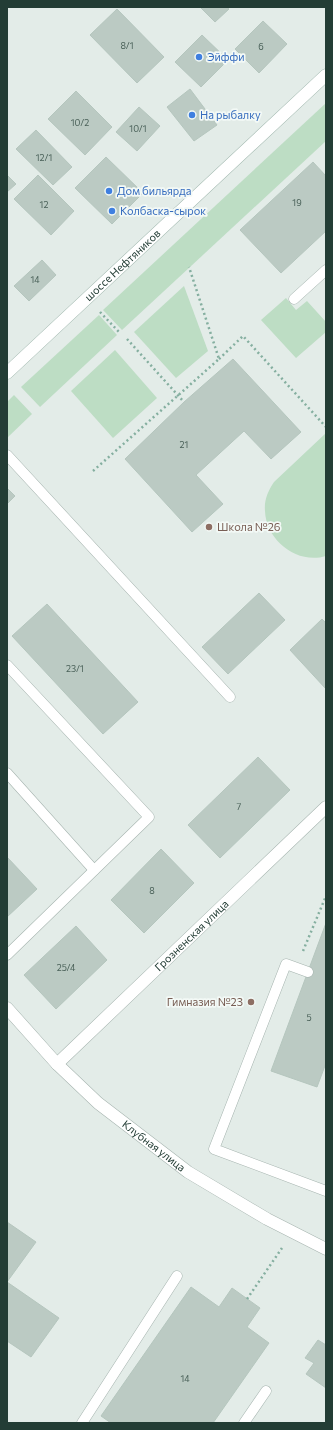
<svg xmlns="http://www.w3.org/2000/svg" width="333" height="1430" viewBox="0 0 333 1430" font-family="Commissioner,sans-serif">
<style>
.green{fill:#bdddc4}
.building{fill:#bbcac3;stroke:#b5c6be}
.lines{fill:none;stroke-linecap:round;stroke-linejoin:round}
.lane-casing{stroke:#a6b4af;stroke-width:11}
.street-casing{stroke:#a6b4af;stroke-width:13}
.secondary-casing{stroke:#a2b8af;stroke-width:13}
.path{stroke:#85afa0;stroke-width:2.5;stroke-dasharray:2 3;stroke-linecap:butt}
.lane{stroke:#fff;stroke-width:10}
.street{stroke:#fff;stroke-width:12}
.secondary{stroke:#fff;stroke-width:12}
.shop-dot{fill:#3f7fe0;stroke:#f3f9f6;stroke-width:1.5}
.education-dot{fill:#8d6e63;stroke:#f3f9f6;stroke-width:1.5}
.labels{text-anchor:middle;stroke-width:3.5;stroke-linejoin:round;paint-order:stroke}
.number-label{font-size:9px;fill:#496058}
.shop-label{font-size:11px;fill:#366cbe;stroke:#f3f9f6;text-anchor:start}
.street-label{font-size:11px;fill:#233d35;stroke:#f3f9f6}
.education-label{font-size:11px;fill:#785e54;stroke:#f3f9f6;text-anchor:start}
</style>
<rect width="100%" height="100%" fill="#e3ece8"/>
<g class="green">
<polygon points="326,103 326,141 122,330 103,310"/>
<polygon points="184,286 208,351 176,378 134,332"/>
<polygon points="286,298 296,310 307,301 326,322 326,332 296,358 261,320"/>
<polygon points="99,315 117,335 40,407 21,387"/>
<polygon points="115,350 157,398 113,438 71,391"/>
<polygon points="14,395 32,414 7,438 7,402"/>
<path d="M 326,433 L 326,556 C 297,565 266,540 265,511 C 264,500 268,491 274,482 Z"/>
</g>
<g class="building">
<polygon points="200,7 226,7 229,9 215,22"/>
<polygon points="117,9 164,57 137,83 90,35"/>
<polygon points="263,21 287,44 259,73 235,49"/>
<polygon points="202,35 228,60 201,87 175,62"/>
<polygon points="190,89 217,125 194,141 167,107"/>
<polygon points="76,91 112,127 85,155 48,119"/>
<polygon points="139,107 160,126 137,151 116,132"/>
<polygon points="36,130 72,167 53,185 16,149"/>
<polygon points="106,157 143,193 112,224 75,188"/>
<polygon points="313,162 326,176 326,231 281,273 240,230"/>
<polygon points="7,175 16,184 7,192"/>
<polygon points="38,175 74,211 51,235 14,199"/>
<polygon points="42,260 56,275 29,301 14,286"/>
<polygon points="233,359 301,432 271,459 244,431 196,475 223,504 192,532 125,459 184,402"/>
<polygon points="7,488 15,496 7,504"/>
<polygon points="259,593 285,620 228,674 202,647"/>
<polygon points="47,604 138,702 103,734 12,636"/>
<polygon points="322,619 326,623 326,689 290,650"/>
<polygon points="258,757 290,790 220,858 188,825"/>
<polygon points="161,849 194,883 144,933 111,900"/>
<polygon points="7,857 37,889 7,917"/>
<polygon points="326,923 326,1063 317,1087 271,1071"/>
<polygon points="76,926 107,960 56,1009 24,975"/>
<polygon points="7,1222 36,1242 7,1282 59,1318 31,1357 7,1341"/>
<polygon points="191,1287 219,1307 232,1288 260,1308 247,1327 269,1343 213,1423 111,1423 101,1416"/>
<polygon points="318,1340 326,1345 326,1388 306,1374 314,1363 305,1358"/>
</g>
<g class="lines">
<defs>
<g id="lane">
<polyline points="294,299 326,270"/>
<polyline points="7,455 230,697"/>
<polyline points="7,665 149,817 7,955"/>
<polyline points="7,773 94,870"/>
<polyline points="308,972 286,964 214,1149 326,1191"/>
<polyline points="82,1423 177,1276"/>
<polyline points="244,1423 266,1391"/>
</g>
<g id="street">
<path id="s1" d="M 7,1008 L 57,1064 L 98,1103 L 188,1172 L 267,1219 L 326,1249"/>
<path id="s2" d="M 57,1064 L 326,807"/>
</g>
<g id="secondary">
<path id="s3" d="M 7,373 L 326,75"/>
</g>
</defs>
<use href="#lane" class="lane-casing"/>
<use href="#street" class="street-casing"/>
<use href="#secondary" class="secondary-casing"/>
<g class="path">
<polyline points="100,312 119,332"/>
<polyline points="127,339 184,402"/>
<polyline points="219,359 243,336 326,427"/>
<polyline points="93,471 219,359 189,267"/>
<polyline points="303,951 326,896"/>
<polyline points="247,1299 282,1248"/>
</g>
<use href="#lane" class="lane"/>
<use href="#street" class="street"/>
<use href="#secondary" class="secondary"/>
</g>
<g class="shop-dot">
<circle cx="199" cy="57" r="4"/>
<circle cx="192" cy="115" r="4"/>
<circle cx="109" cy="191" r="4"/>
<circle cx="112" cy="211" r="4"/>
</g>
<g class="education-dot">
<circle cx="209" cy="527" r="4"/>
<circle cx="251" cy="1002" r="4"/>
</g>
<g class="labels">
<g class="number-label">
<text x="127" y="49">8/1</text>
<text x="261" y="50">6</text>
<text x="80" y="126">10/2</text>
<text x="138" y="132">10/1</text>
<text x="44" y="161">12/1</text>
<text x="297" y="206">19</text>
<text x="44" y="208">12</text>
<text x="35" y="283">14</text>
<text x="184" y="448">21</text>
<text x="75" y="672">23/1</text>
<text x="239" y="810">7</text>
<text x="152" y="894">8</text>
<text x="66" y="971">25/4</text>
<text x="309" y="1021">5</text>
<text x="185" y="1382">14</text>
</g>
<g class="shop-label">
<text x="207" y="61">Эйффи</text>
<text x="200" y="119">На рыбалку</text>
<text x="117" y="195">Дом бильярда</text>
<text x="120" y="215">Колбаска-сырок</text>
</g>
<g class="street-label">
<text dy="4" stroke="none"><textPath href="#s3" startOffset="158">шоссе Нефтяников</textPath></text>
<text dy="4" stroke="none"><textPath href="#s2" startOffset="186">Грозненская улица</textPath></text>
<text dy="4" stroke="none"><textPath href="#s1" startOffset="202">Клубная улица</textPath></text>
</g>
<g class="education-label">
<text x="217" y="531">Школа №26</text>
<text x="243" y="1006" text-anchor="end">Гимназия №23</text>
</g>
</g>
<rect width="333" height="1430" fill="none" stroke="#233d35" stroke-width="16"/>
</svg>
